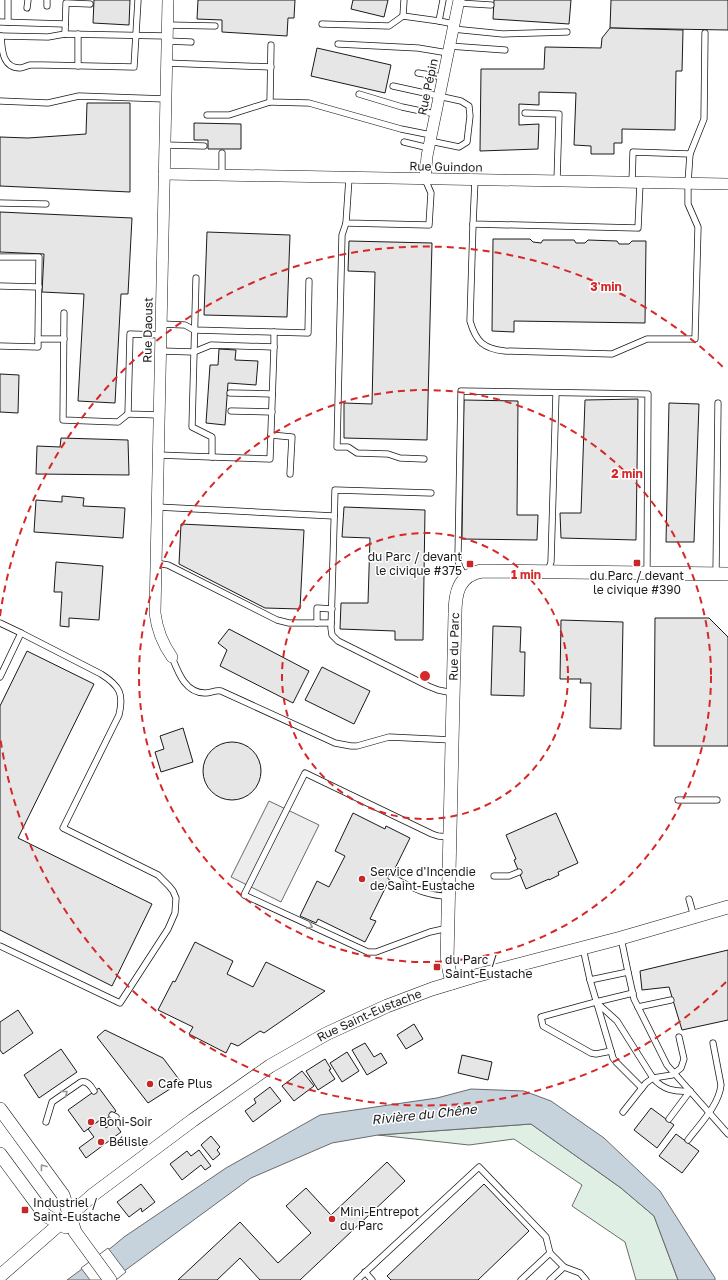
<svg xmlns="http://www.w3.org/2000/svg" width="728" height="1280" viewBox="0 0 728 1280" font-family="'Golos Text',sans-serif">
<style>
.green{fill:#e0efe3;stroke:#6a6a6a}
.parking{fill:#ededed;stroke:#6a6a6a}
.water{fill:#c6d2dc;stroke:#6a6a6a}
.pier{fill:#fff;stroke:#6a6a6a}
.building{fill:#e6e6e6;stroke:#1a1a1a}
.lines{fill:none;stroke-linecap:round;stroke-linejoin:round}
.service-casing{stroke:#1a1a1a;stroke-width:7}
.minor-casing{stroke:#1a1a1a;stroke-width:12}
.tertiary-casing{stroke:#1a1a1a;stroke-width:14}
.service{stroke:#fff;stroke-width:5.5}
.minor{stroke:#fff;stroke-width:11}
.tertiary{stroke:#fff;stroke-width:13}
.oneway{stroke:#989898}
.ring{fill:none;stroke:#d62828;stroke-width:2;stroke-dasharray:7 5}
.poi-dot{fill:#c62828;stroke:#fff;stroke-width:1.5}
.labels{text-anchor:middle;stroke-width:3;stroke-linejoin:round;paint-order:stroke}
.street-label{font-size:12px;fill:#1a1a1a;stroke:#fff}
.poi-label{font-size:12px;fill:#1a1a1a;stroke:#fff;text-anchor:start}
.water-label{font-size:13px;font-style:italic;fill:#1a1a1a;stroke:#fff}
.centre{fill:#d62828;stroke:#fff;stroke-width:2}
.ring-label{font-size:12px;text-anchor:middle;font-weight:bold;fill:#d62828;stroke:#fff;stroke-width:3;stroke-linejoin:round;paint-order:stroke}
</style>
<rect width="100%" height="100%" fill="#fff"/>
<polygon class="green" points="531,1124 621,1188 654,1216 678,1280 636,1280 625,1242 572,1206 582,1185 514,1139 469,1145 378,1135"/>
<polygon class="parking" points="269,801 319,825 281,902 231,877"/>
<polygon class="water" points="471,1089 524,1091 551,1101 604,1138 660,1191 715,1278 715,1280 678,1280 654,1216 621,1188 531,1124 378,1135 332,1143 251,1178 112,1280 67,1280 112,1247 124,1237 226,1168 320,1115 437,1098"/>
<polygon class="pier" points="108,1248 126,1272 116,1280 90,1280 81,1268"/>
<g class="building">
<polygon points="94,0 130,0 129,25 93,23"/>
<polygon points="198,0 295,0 294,18 288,18 287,36 222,32 222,20 197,19"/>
<polygon points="353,0 388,0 384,17 351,9"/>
<polygon points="494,0 571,0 569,24 493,19"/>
<polygon points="611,0 728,0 728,30 610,28"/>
<polygon points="610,28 683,30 682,71 676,71 675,130 622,129 622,143 614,143 614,154 591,154 591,146 574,145 576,93 539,92 539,105 519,104 519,125 539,124 538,149 480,151 481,69 544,69 545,47 601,48 602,38"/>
<polygon points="317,48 391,65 385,93 311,76"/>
<polygon points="87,103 130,103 130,192 0,186 0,137 28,138 86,134"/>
<polygon points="194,123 241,124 241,149 208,149 208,140 194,140"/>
<polygon points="0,212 132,218 128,294 121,294 115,403 78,401 84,294 42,292 44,254 0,252"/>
<polygon points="207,232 290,235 287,317 204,315"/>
<polygon points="493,239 530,239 533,242 541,243 543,240 574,240 576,243 585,243 588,240 617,241 619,244 629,244 632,241 646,241 645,323 514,321 514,332 492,331"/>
<polygon points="349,241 432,243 427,440 344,438 344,403 372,404 375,272 348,271"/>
<polygon points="219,349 236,350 235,360 258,361 256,385 228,383 225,425 206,423 210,365 218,365"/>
<polygon points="0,374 19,375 18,413 0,412"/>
<polygon points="638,399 636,540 561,538 560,513 581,513 585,400"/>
<polygon points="464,400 518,401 517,515 538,515 537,540 462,539"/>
<polygon points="669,403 699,404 694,542 666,542"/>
<polygon points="61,438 128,440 129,475 36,474 37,446 60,447"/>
<polygon points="62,496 84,498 83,506 125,508 123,538 34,532 36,500 62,502"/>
<polygon points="344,507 425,510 423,640 395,640 395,631 340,629 341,603 368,603 370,538 342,537"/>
<polygon points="181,524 304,530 300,609 265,608 179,564"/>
<polygon points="56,562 103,566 99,620 69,618 69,627 60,626 62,592 54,592"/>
<polygon points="655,618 709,618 728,637 728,746 654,746"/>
<polygon points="561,620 623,622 621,729 590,728 591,683 580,683 581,679 560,679"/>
<polygon points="493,626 521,627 520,652 525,652 524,696 491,695"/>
<polygon points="229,629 309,671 293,703 220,666 227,650 218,643"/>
<polygon points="27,651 94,684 18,838 152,904 112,986 0,930 0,706"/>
<polygon points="322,667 370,691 354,724 305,700"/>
<polygon points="183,728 193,762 161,772 155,752 164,749 160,736"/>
<circle cx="232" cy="771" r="29"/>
<polygon points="353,813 385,829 386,826 410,838 370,919 376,921 365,942 318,919 316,923 300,916 317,881 329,887 345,856 335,851"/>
<polygon points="556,813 578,863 558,872 559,875 549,880 549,879 526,889 514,860 516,859 506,835"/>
<polygon points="195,942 233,961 227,974 253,987 266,962 325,991 264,1033 260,1031 238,1046 231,1043 226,1053 189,1034 193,1027 158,1010 173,981 175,982"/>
<polygon points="728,950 728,1020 682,1030 669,987 642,990 640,971"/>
<polygon points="18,1010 33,1033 3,1054 0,1050 0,1022"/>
<polygon points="414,1024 423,1039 406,1049 397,1035"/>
<polygon points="105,1030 163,1058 181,1082 148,1103 97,1037"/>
<polygon points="365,1043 374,1057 381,1053 387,1063 367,1075 352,1050"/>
<polygon points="61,1049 77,1072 39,1098 24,1075"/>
<polygon points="347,1052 359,1071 342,1082 330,1063"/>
<polygon points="462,1055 492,1062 488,1080 458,1073"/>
<polygon points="325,1059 331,1069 329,1070 335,1079 318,1090 306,1071"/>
<polygon points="302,1071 314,1086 294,1101 282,1086"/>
<polygon points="270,1087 281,1101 253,1122 245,1111 256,1103 254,1099"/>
<polygon points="99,1088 116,1111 105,1120 103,1118 84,1132 68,1110"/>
<polygon points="651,1108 674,1125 657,1148 634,1130"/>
<polygon points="100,1120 106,1128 114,1122 121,1132 86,1158 79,1148 94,1137 88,1129"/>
<polygon points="676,1134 699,1151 682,1173 659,1156"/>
<polygon points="211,1136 220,1147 217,1150 220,1154 213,1160 201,1145"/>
<polygon points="199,1150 211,1166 205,1170 201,1165 182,1180 170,1164 187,1151 191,1156"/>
<polygon points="387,1162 405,1181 300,1280 260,1280 240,1258 217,1280 178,1280 240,1222 278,1263 311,1233 286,1206 306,1188 331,1215"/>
<polygon points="141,1184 155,1202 142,1212 141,1208 129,1217 117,1202"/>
<polygon points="484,1184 529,1231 478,1280 391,1280 387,1276"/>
</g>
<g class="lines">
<defs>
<g id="service">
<polyline points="443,0 439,21 454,24"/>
<polyline points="458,3 491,5"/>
<polyline points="47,6 47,0"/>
<polyline points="27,8 28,0"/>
<polyline points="403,16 404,0"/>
<polyline points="0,22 65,24"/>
<polyline points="8,22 8,0"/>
<polyline points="322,24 389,26 403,16 439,21"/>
<polyline points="167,25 215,26"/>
<polyline points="453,29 503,34 567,32"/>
<polyline points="65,34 66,3 90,4"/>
<polyline points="0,36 48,37 65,34 167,36"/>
<path d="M 1,36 C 2,49 2,68 20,68 C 23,68 26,66 30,65 C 34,65 38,65 43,65 L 134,67 L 138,0"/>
<polyline points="167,41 191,42"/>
<polyline points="338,44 418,48 448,53"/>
<polyline points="271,45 270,102 309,103 401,129 431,135"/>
<polyline points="449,46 505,50"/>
<polyline points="166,63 271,67"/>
<polyline points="78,66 78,34"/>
<polyline points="418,73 443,77"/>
<polyline points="393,86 461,101 469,106 470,116 467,142 459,147 430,141"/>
<polyline points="359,94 402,107 435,114"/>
<polyline points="0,101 48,103 79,96 166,99"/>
<polyline points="525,113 559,114 557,181"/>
<polyline points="207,115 229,115 270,102"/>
<polyline points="404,142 429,148"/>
<polyline points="164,145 204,146"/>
<polyline points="222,153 222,175"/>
<polyline points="690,154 704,119 705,33"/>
<polyline points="349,178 346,223 429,225 431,193 425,179"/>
<polyline points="475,180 473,224 638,228 640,183"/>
<polyline points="0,203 46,204"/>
<polyline points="346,223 342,235 337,447 348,447 357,453 388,454 400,458 424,459"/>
<path d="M 473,224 L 470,321 C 476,342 484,349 505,351 L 612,354 L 647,339 L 695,339 L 698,227 L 688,204 L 688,183 L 690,154 L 633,152 L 632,183"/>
<polyline points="0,257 39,257 38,339 64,339"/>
<polyline points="0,286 39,287"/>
<polyline points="64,313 63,420 118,422 128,414"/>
<polyline points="161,324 185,325 194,330 308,333 309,281"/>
<polyline points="0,346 38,347 38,339"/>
<polyline points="161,351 194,352 211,345 274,347 274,332"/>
<polyline points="230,393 272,394"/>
<polyline points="231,411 272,412"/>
<polyline points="160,415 128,414 130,334 161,335"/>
<polyline points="271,435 292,437 290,474"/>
<polyline points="158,455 212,457 212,437 192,427 196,278"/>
<polyline points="212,457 270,459 274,347"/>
<polyline points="431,493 335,490 331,628 332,635 338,641 428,686 438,690 453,693"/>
<polyline points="157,507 334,516"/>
<polyline points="156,563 168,565 178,570 277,620 289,623 331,623"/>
<polyline points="548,571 551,562 556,393"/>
<polyline points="716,573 718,403"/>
<path d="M 467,577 C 460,570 458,565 458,556 L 461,391 L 648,394 L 647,572"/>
<polyline points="0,623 21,633 0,677"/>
<polyline points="317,623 317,608 332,609"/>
<path d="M 172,657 C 178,672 185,693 205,693 C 211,693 215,690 221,691 L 335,743 L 351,746 L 357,746 L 389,737 L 452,740"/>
<polyline points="678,800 717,800"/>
<polyline points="494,876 509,876 519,872"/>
<path d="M 391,877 C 412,887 425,896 448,896"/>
<polyline points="689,899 694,917"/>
<polyline points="448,928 430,932 376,952 368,952 244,895 305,773 432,834 438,836 449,837"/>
<path d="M 0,946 L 120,1003 L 168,929 L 175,913 L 176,898 L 173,891 L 169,886 L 158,875 L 63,828 L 119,715 C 124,694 120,686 101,674 L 21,633"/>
<polyline points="583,948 590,980 628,972 621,938"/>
<polyline points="628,972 634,999 667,1065 728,1134"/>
<polyline points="590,980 611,1051 596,1054 591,1053 543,1026 541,1017 596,1002 633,993"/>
<path d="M 596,1002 L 617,1021 L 653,1078 C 663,1090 675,1092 690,1091"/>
<polyline points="638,1007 671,1000"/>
<polyline points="611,1051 613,1058 616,1062 642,1088"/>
<polyline points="623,1112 642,1088 646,1083 653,1078 672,1075 681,1068 684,1059 679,1037"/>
<polyline points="112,1115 116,1117"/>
<polyline points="669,1119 690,1091"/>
<path d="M 46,1122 L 52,1102 L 81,1082 C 87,1080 91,1086 94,1091"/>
<path d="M 688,1140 C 700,1124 719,1105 721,1085 L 713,1043"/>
<polyline points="564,1267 580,1273 586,1280"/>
<polyline points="365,1272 372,1280"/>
<polyline points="357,1280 479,1167 546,1237 550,1253"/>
<polyline points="521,1280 550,1253 564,1267 550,1280"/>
</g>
<g id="minor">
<path d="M 168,0 L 155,613 C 157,630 162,643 172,657"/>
<polyline points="164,174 728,184"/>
<polyline points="425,179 427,156 459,0"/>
</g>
<g id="tertiary">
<path id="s1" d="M 452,983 L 447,960 L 455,614 C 455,594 458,575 482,571 L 728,574"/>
<polyline points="0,1109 63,1195 75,1232 110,1280"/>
<polyline points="0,1154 45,1215 66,1227"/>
<path id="s2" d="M 0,1276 L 94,1194 L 193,1120 L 270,1066 L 326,1034 L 387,1006 L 432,989 L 475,976 L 621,938 L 728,907"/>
</g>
</defs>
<use href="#service" class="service-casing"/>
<use href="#minor" class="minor-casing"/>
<use href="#tertiary" class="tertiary-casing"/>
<use href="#service" class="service"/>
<use href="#minor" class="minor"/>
<use href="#tertiary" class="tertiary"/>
</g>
<defs><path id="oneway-chevron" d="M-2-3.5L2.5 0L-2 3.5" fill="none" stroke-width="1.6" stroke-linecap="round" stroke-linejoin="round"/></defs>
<g class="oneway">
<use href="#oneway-chevron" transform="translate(310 926) rotate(25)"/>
<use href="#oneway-chevron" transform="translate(65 1093) rotate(-36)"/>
<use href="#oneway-chevron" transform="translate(43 1167) rotate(-127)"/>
</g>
<g class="ring">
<circle cx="425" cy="676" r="143"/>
<circle cx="425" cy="676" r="286"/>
<path d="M726 982A429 429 0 0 1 0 736M0 616A429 429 0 0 1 726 370"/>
</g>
<g class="poi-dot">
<rect x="633" y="559" width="8" height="8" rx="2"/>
<rect x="466" y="560" width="8" height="8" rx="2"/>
<circle cx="362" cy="879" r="4"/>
<rect x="433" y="963" width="8" height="8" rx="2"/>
<circle cx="150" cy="1084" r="4"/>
<circle cx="91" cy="1122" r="4"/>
<circle cx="101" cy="1142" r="4"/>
<rect x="21" y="1206" width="8" height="8" rx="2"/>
<circle cx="332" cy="1219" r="4"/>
</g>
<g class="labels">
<g class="street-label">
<text transform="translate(428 87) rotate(-78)" y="4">Rue Pépin</text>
<text transform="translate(446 167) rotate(1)" y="4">Rue Guindon</text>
<text transform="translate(148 330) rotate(-89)" y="4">Rue Daoust</text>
<text dy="4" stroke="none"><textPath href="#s1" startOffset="337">Rue du Parc</textPath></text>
<text dy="4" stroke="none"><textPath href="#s2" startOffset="454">Rue Saint-Eustache</textPath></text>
</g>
<g class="poi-label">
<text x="462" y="561" text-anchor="end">du Parc / devant<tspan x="462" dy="14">le civique #375</tspan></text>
<text x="637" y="580" text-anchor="middle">du Parc / devant<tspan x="637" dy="14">le civique #390</tspan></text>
<text x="370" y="876">Service d'Incendie<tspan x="370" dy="14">de Saint-Eustache</tspan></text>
<text x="445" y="964">du Parc /<tspan x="445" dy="14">Saint-Eustache</tspan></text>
<text x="158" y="1088">Cafe Plus</text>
<text x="99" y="1126">Boni-Soir</text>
<text x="109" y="1146">Bélisle</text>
<text x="33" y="1207">Industriel /<tspan x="33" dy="14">Saint-Eustache</tspan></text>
<text x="340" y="1216">Mini-Entrepot<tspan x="340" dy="14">du Parc</tspan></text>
</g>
<g class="water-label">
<text transform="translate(424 1114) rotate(-6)" y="5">Rivière du Chêne</text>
</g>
</g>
<circle cx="425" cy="676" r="6" class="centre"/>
<g class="ring-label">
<text x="606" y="291">3 min</text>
<text x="627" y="478">2 min</text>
<text x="526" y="579">1 min</text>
</g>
</svg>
